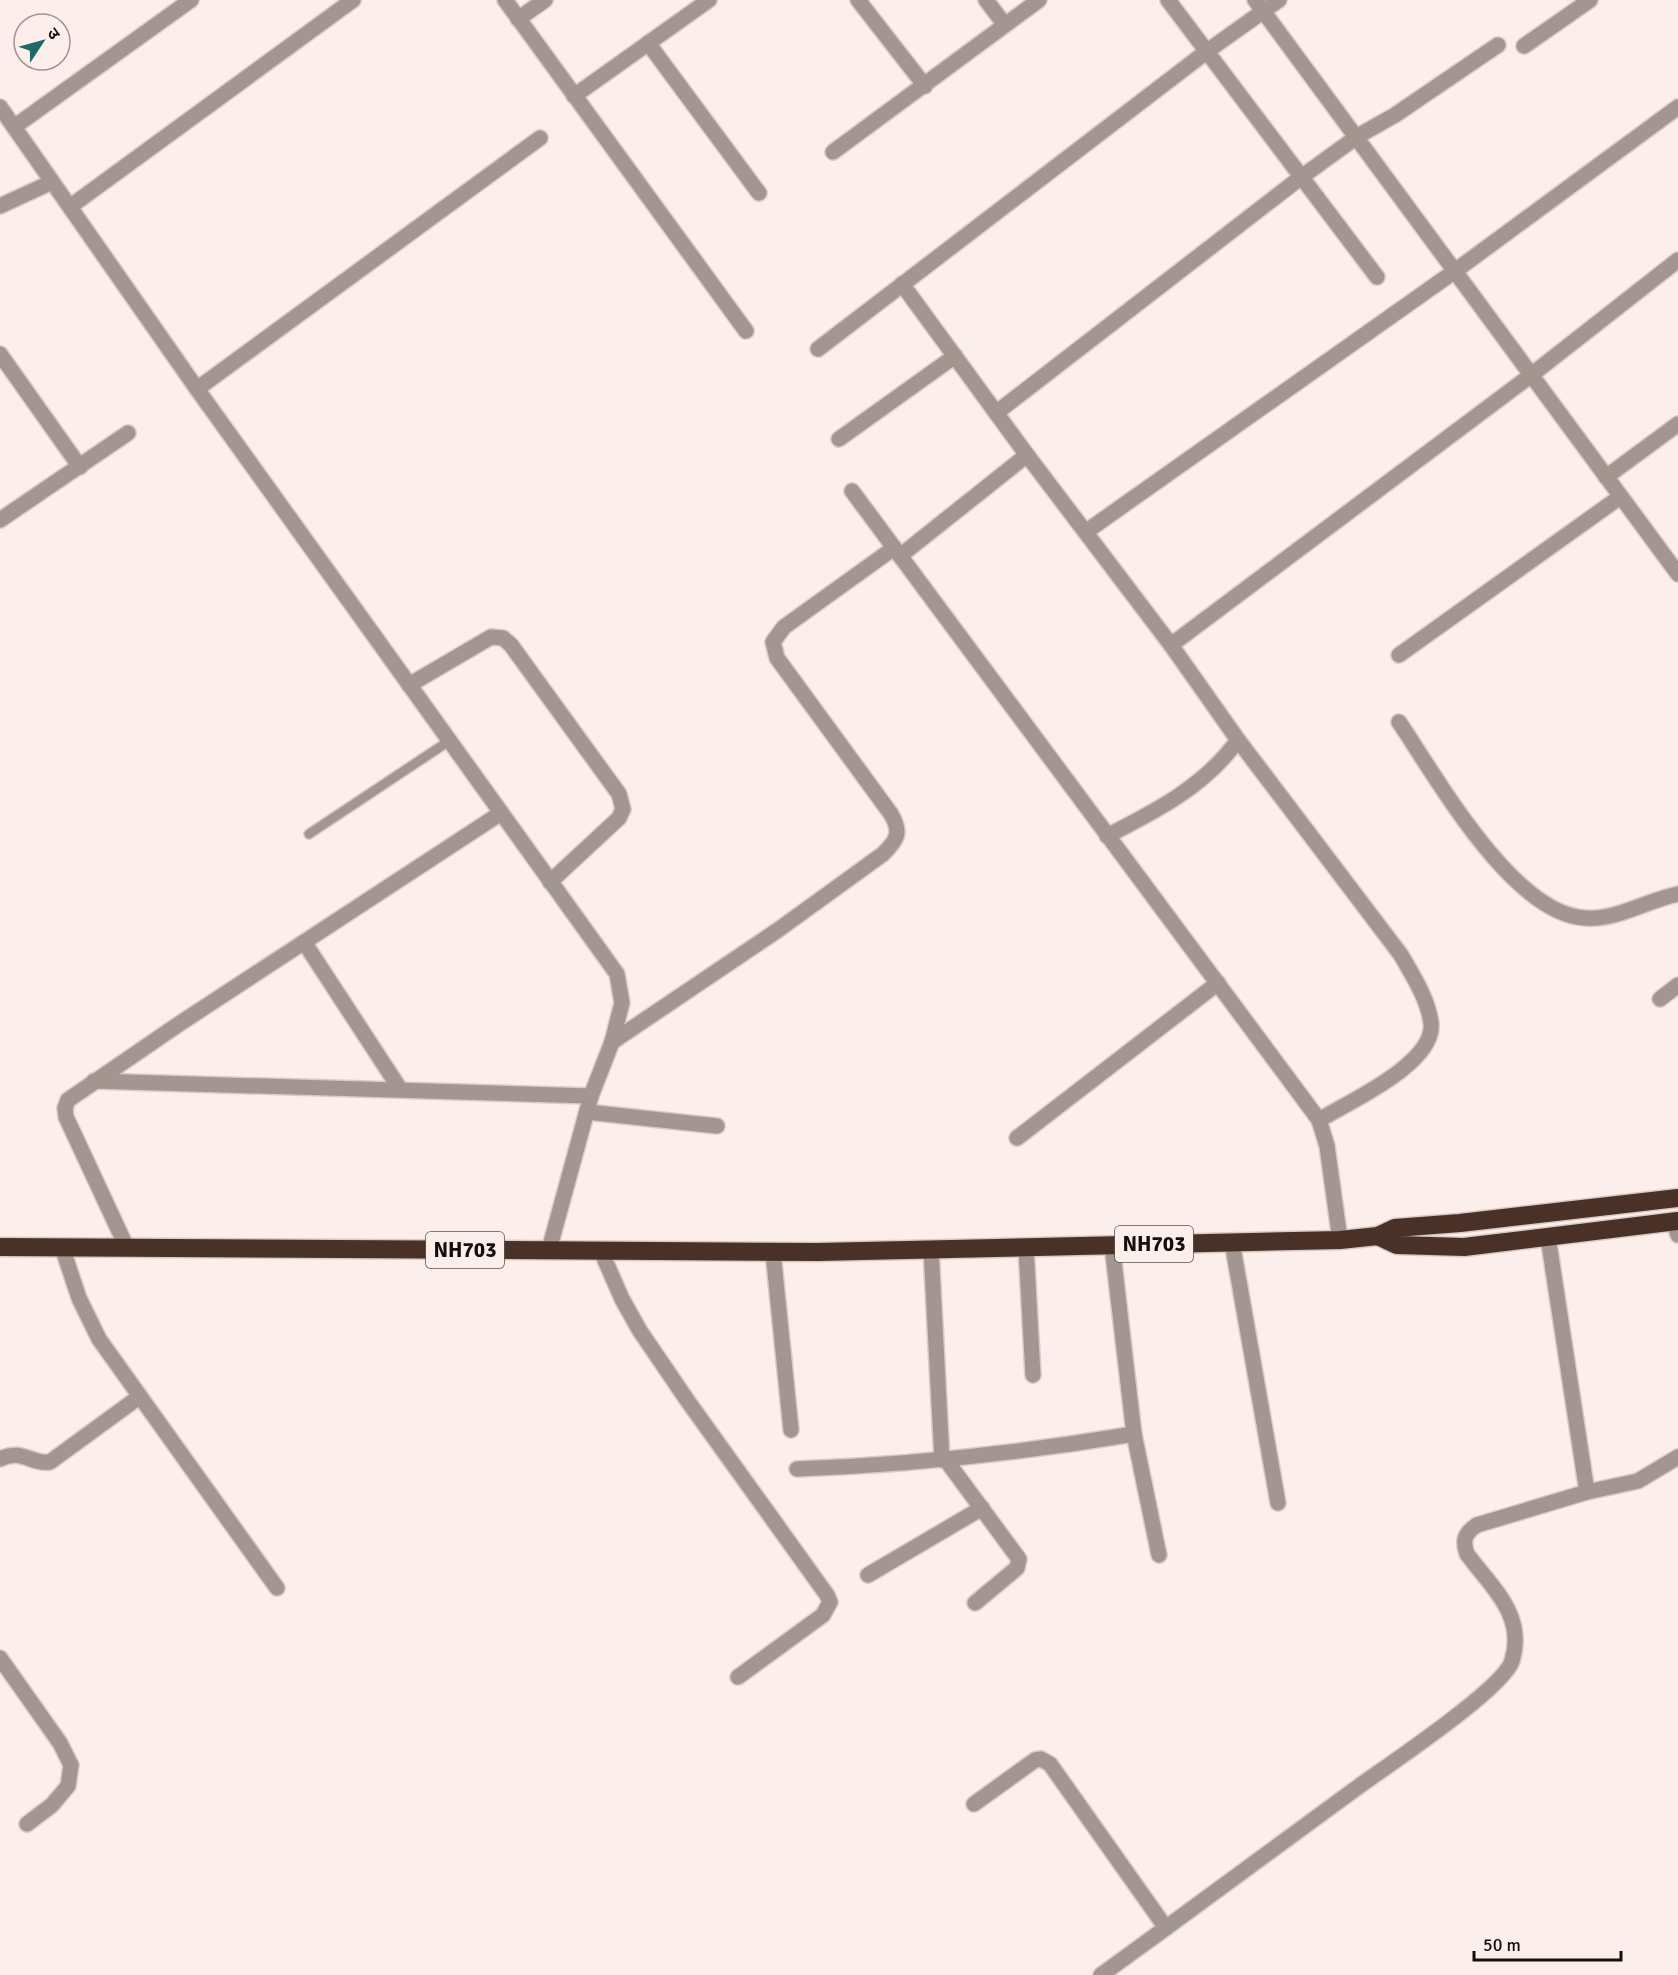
<svg xmlns="http://www.w3.org/2000/svg" width="1678" height="1975" viewBox="0 0 1678 1975" font-family="Signika,'Noto Sans Devanagari',sans-serif">
<style>
.lines{fill:none;stroke-linecap:round;stroke-linejoin:round}
.lane-casing{stroke:#d8cac6;stroke-width:12}
.street-casing{stroke:#d8cac6;stroke-width:18}
.highway-casing{stroke:#d8cac6;stroke-width:21}
.lane{stroke:#a39590;stroke-width:9}
.street{stroke:#a39590;stroke-width:15}
.highway{stroke:#4a3128;stroke-width:18}
.labels{text-anchor:middle;stroke-width:5;stroke-linejoin:round;paint-order:stroke}
.shield{fill:#fceeea;stroke:#5c504c;stroke-width:1.5}
.shield-label{font-size:21px;font-weight:bold;fill:#180d09}
</style>
<rect width="100%" height="100%" fill="#fceeea"/>
<g class="lines">
<defs>
<polyline id="lane" points="309,834 449,741"/>
<g id="street">
<polyline points="505,0 746,331"/>
<polyline points="858,0 925,86"/>
<polyline points="986,0 1005,25"/>
<polyline points="1168,0 1377,277"/>
<polyline points="1255,0 1678,574"/>
<polyline points="518,19 545,0"/>
<polyline points="648,43 759,193"/>
<polyline points="1524,46 1590,0"/>
<polyline points="574,96 709,0"/>
<polyline points="0,107 197,389 617,974 622,1003 612,1042 591,1096 549,1250"/>
<polyline points="14,127 191,0"/>
<polyline points="833,152 1039,0"/>
<polyline points="0,206 52,182"/>
<polyline points="71,206 353,0"/>
<path d="M 902,284 L 1027,455 L 1171,645 L 1238,740 L 1401,955 C 1413,976 1428,999 1431,1023 C 1436,1063 1349,1102 1319,1120"/>
<polyline points="818,349 1206,52 1279,0"/>
<polyline points="0,354 80,467"/>
<polyline points="197,389 540,138"/>
<polyline points="996,413 1300,178 1358,136 1395,115 1498,45"/>
<polyline points="839,439 955,356"/>
<polyline points="1606,477 1678,424"/>
<polyline points="852,491 1319,1120 1327,1146 1340,1240"/>
<polyline points="0,520 128,433"/>
<polyline points="1087,531 1455,271 1678,107"/>
<polyline points="900,556 1027,455"/>
<polyline points="1171,645 1530,376 1678,260"/>
<polyline points="1399,655 1620,497"/>
<polyline points="409,685 491,637 503,638 511,645 619,794 623,809 619,818 550,882"/>
<path d="M 1399,722 C 1437,778 1513,915 1586,918 C 1618,920 1647,900 1678,894"/>
<path d="M 1107,836 C 1156,811 1205,786 1238,740"/>
<polyline points="304,942 400,1089"/>
<polyline points="1660,999 1678,985"/>
<path d="M 612,1042 L 778,930 L 883,854 C 897,840 902,833 891,814 L 777,658 L 773,642 L 784,627 L 894,548"/>
<polyline points="94,1081 591,1096"/>
<polyline points="587,1112 717,1126"/>
<polyline points="1017,1138 1218,983"/>
<polyline points="1674,1222 1678,1235"/>
<polyline points="1548,1237 1587,1492"/>
<polyline points="1232,1242 1278,1503"/>
<polyline points="1112,1245 1134,1434 1159,1555"/>
<polyline points="62,1247 79,1298 99,1339 277,1588"/>
<polyline points="1026,1247 1033,1375"/>
<polyline points="127,1248 66,1117 65,1108 68,1100 179,1024 501,813"/>
<polyline points="931,1249 942,1460"/>
<polyline points="601,1251 622,1299 640,1331 687,1400 827,1595 830,1602 823,1615 738,1677"/>
<polyline points="773,1252 791,1430"/>
<path d="M 0,1459 C 22,1448 32,1465 50,1462 L 139,1397"/>
<polyline points="946,1460 1019,1559 1017,1568 975,1603"/>
<path d="M 797,1469 C 910,1465 1021,1453 1134,1434"/>
<polyline points="868,1575 982,1508"/>
<polyline points="0,1658 60,1743 71,1765 68,1786 52,1805 27,1824"/>
<polyline points="974,1804 1035,1760 1041,1759 1050,1764 1166,1928"/>
<path d="M 1101,1975 C 1187,1913 1272,1850 1358,1787 C 1387,1766 1503,1689 1512,1661 C 1526,1615 1492,1588 1467,1554 C 1462,1540 1465,1533 1477,1525 L 1587,1492 L 1638,1481 L 1678,1457"/>
</g>
<g id="highway">
<polyline points="1378,1236 1397,1245 1464,1247 1678,1221"/>
<polyline points="0,1247 818,1252 1340,1240 1378,1236 1395,1228 1460,1223 1678,1198"/>
</g>
</defs>
<use href="#lane" class="lane-casing"/>
<use href="#street" class="street-casing"/>
<use href="#highway" class="highway-casing"/>
<use href="#lane" class="lane"/>
<use href="#street" class="street"/>
<use href="#highway" class="highway"/>
</g>
<g class="labels">
<g class="shield">
<rect x="1115" y="1226" width="78" height="36" rx="4.5"/>
<rect x="426" y="1232" width="78" height="36" rx="4.5"/>
</g>
<g class="shield-label">
<text x="1154" y="1251">NH703</text>
<text x="465" y="1257">NH703</text>
</g>
</g>
<g transform="translate(42 42) rotate(54)"><circle r="28" fill="#fceeea" stroke="#a19490" stroke-width="1.5"/>
<path d="M0-4.5L10 22L0 15L-10 22Z" fill="#1d6966"/>
<text y="-9" font-size="16" font-weight="bold" text-anchor="middle" fill="#180d09">उ</text>
</g>
<path d="M1474 1951v9h147v-9" fill="none" stroke="#180d09" stroke-width="3"/>
<text x="1483" y="1951" font-size="18" fill="#180d09" stroke="#fceeea" stroke-width="4.5" paint-order="stroke">50 m</text>
</svg>
